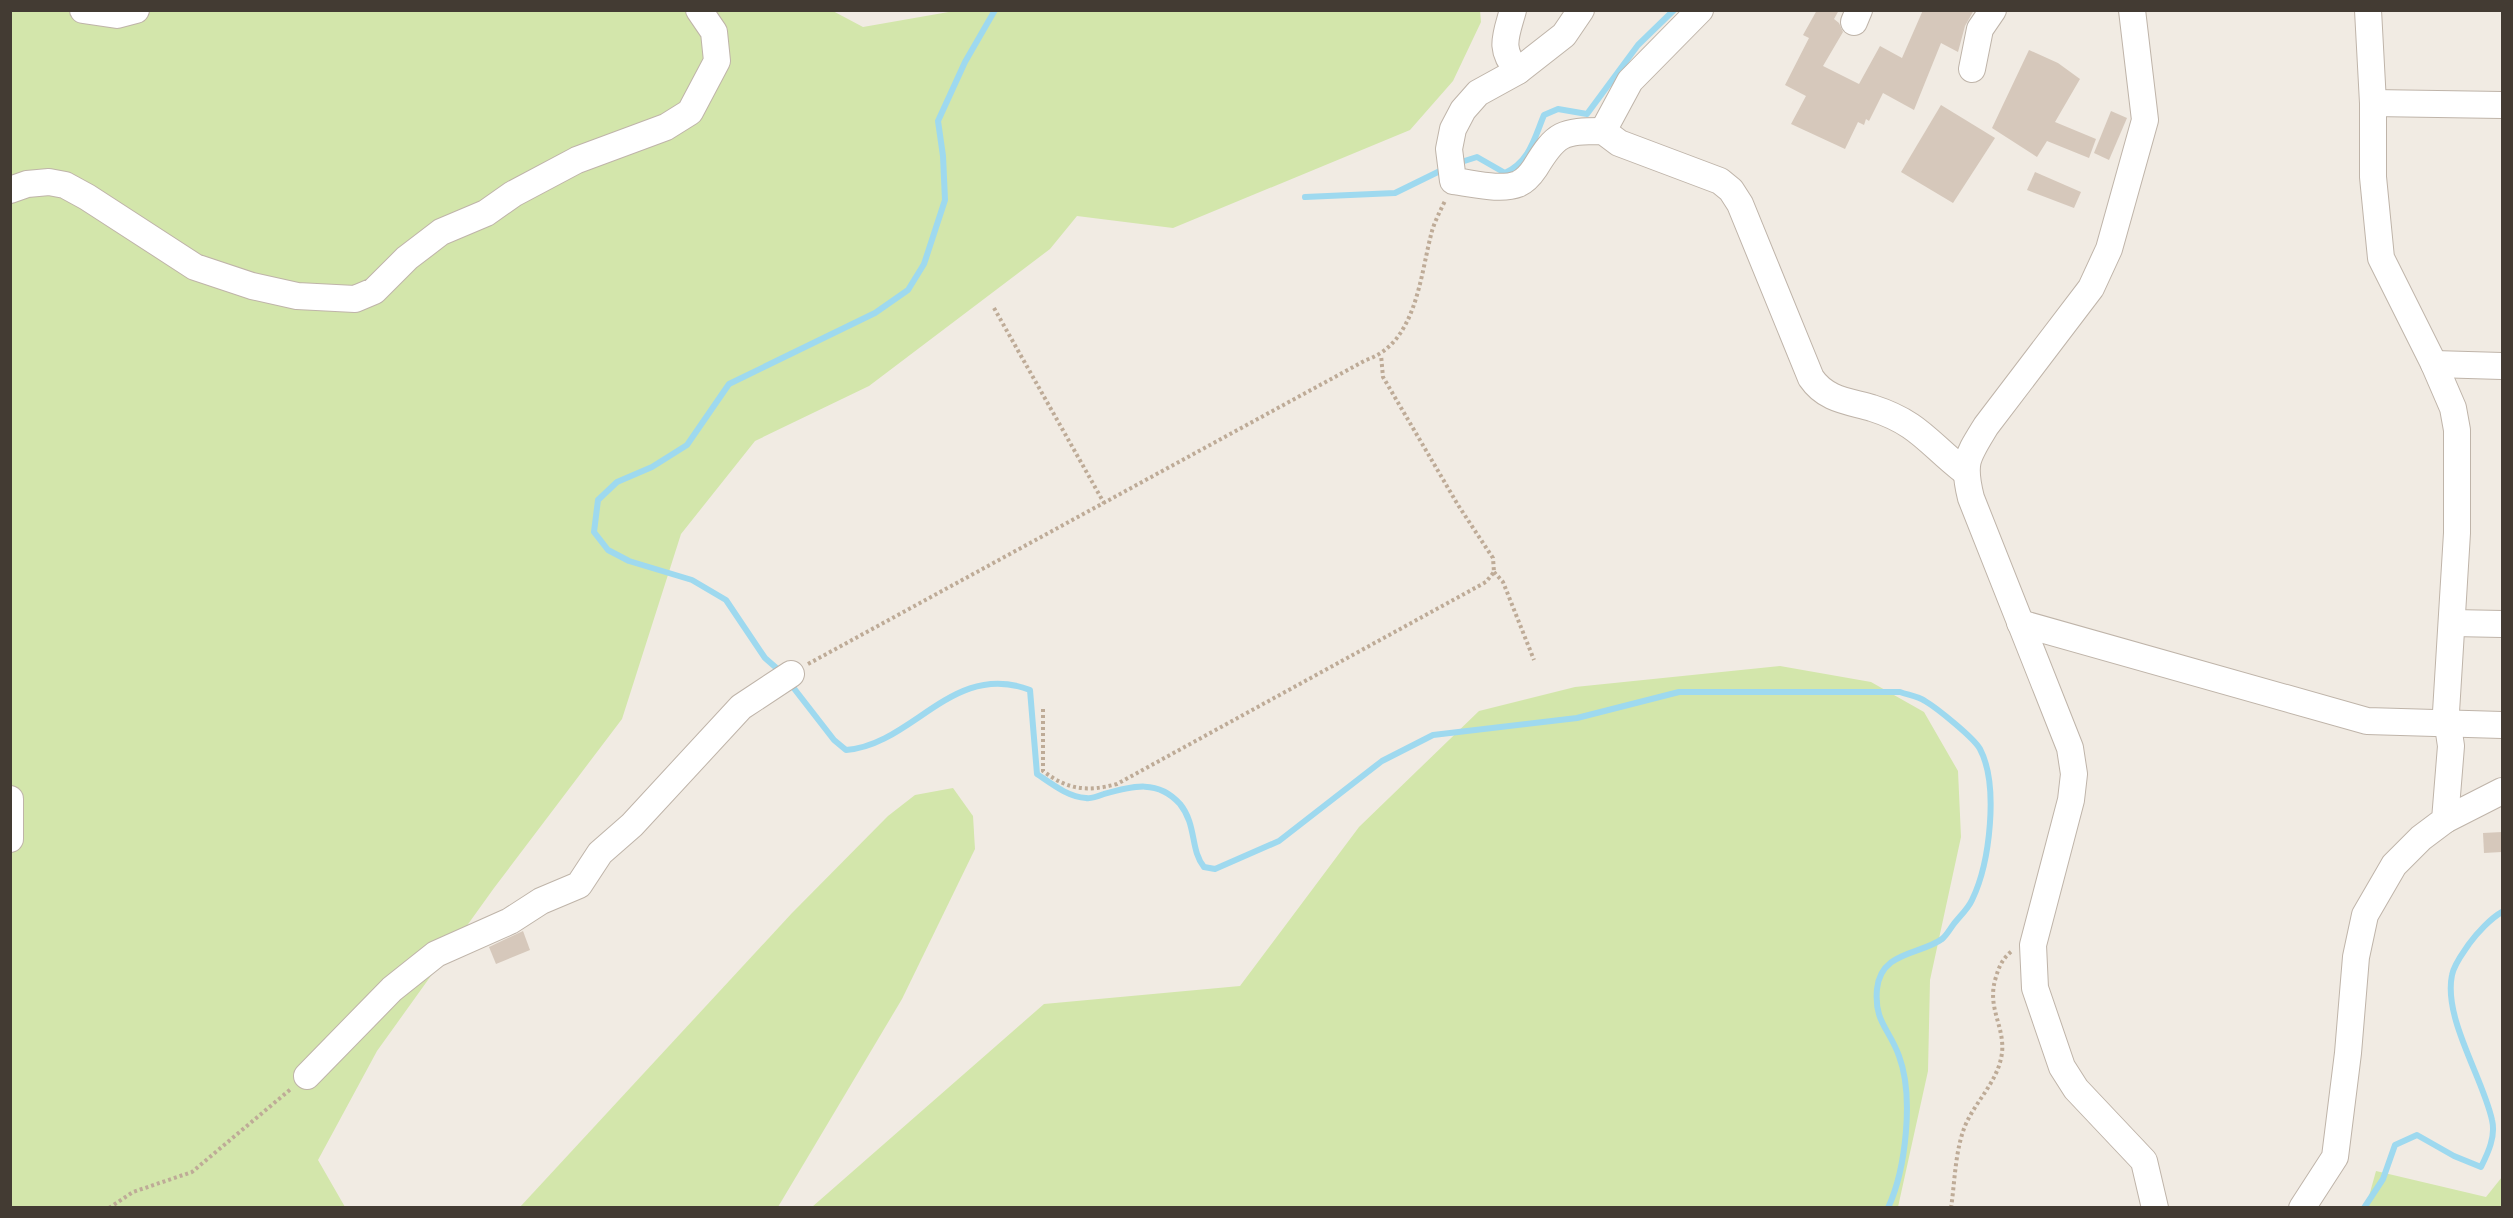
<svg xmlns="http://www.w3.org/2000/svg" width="2513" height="1218" viewBox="0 0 2513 1218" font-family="Montserrat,sans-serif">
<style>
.green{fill:#d3e6ab}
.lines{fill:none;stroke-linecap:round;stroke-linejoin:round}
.stream{stroke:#9ed9ef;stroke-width:6}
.building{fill:#d6c8bb}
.minor-casing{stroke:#bfb4a9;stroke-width:28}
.path{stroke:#beab97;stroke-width:4;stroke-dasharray:3 3;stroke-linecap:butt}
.minor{stroke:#fff;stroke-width:26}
</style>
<rect width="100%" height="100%" fill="#f1ebe3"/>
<g class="green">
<polygon points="831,10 863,27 960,10 1480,10 1481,22 1453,81 1410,130 1173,228 1077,216 1050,249 869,386 755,441 681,534 622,719 494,888 377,1051 318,1160 345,1207 11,1208 10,11"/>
<polygon points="1780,666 1871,682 1924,712 1958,771 1961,837 1930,980 1928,1071 1898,1207 812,1207 1044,1004 1240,986 1359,827 1479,711 1575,687"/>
<polygon points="953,788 973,816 975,849 902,999 778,1207 520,1207 792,913 888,816 915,795"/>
<polygon points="2376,1171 2486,1197 2502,1177 2502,1207 2366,1207"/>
</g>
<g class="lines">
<g class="stream">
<path d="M 1458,163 L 1477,157 L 1505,173 C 1530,161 1534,139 1544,115 L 1558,109 L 1587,114 L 1638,45 L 1674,10"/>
<polyline points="1305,197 1395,193 1446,168"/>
<polyline points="781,672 765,658 726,600 692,580 629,561 608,550 594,532 598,500 617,482 652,467 687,445 729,384 875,313 908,290 924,264 945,200 943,156 938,121 965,62 995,10"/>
<path d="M 789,682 L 834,740 L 846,750 C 913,745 953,660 1030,690 L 1037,774 C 1052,784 1068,797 1086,798 C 1092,799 1099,796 1104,794 C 1133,786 1158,779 1180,804 C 1197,825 1190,850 1204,867 L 1215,869 L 1279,841 L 1382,761 L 1433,735 L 1577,718 L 1679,692 L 1900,692 C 1908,695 1918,696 1925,701 C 1937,708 1974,738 1980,749 C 1999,785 1990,863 1972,900 C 1968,909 1959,917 1953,925 C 1950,929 1946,936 1942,939 C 1920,955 1881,951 1877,989 C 1874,1022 1889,1028 1899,1056 C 1914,1096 1906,1169 1888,1208"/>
<path d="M 2364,1208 L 2383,1179 L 2395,1145 L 2417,1135 L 2454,1156 L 2481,1167 C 2488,1153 2496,1136 2492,1120 C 2483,1078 2443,1018 2452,975 C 2454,964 2463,953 2469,944 C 2477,933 2491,918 2502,912"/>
</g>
</g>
<g class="building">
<polygon points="1817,10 1839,10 1834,19 1839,23 1843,32 1823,66 1859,84 1880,46 1902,58 1923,10 1974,10 1965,26 1958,52 1941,43 1914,110 1883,93 1869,121 1866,119 1864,125 1858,122 1845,149 1791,124 1806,96 1785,85 1809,38 1803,35"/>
<polygon points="2029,50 2058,63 2080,79 2055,122 2096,139 2089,158 2047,141 2037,157 1992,128"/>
<polygon points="1941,105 1995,138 1953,203 1901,172"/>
<polygon points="2111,111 2127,118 2109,160 2094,153"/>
<polygon points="2035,172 2081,192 2074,208 2027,190"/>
<polygon points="2502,832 2502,852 2484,853 2483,833"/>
<polygon points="523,931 530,950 496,964 489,947"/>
</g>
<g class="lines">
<defs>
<g id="minor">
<polyline points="83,10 117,15 136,10"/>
<path d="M 1513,10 C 1506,36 1498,49 1518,71"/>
<path d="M 1581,10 L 1564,35 L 1518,71 L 1478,93 L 1463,110 L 1453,129 L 1449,149 L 1453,181 C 1472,183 1500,191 1518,184 C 1525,181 1531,174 1535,168 C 1556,133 1562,131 1603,131 L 1619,143 L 1720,181 L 1731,190 L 1740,204 L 1811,378 C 1826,400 1848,401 1872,408 C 1919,423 1928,443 1964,471"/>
<path d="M 2132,10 L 2145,120 L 2109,249 L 2091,288 L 1986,426 C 1967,457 1962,462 1971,498 L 2070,748 L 2074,774 L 2071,800 L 2033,945 L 2035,988 L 2062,1067 L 2076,1089 L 2144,1161 L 2155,1208"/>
<polyline points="1854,22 1859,10"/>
<polyline points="1972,69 1980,29 1993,10"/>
<polyline points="2373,103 2502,105"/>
<polyline points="1603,131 1630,81 1700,10"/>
<polyline points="10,190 27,184 49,182 65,185 87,197 195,267 252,286 297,296 355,299 374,291 407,258 441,232 486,213 513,194 577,160 666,127 690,112 717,61 714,32 699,10"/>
<polyline points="2434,364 2502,366"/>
<polyline points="2020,623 2367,721 2502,725"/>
<polyline points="2453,623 2502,624"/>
<polyline points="10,799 10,839"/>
<polyline points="2445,820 2502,791"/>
<polyline points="307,1076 392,989 436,954 510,921 541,901 579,885 600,853 632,825 741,707 791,674"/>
<polyline points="2302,1208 2335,1157 2348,1053 2356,957 2365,915 2394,865 2421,838 2445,820 2451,746 2446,712 2457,533 2457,430 2453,408 2434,364 2381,258 2373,177 2373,103 2368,10"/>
</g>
</defs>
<use href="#minor" class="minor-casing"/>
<g class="path">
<polyline points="994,308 1104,503"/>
<polyline points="1494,572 1503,582 1534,660"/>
<path d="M 808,664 L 1366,360 C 1417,343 1420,275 1432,231 C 1435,221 1440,211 1445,201"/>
<path d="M 1043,709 L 1043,771 C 1068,790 1087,792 1117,784 L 1486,582 L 1494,572 L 1493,558 L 1458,505 L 1383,377 L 1381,355"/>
<polyline points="109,1208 133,1192 192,1172 292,1088"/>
<path d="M 1951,1208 C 1955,1181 1955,1151 1965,1126 C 1976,1100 1998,1082 2002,1053 C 2005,1026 1986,1007 1996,977 C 1999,966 2003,958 2012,951"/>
</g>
<use href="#minor" class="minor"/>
</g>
<rect width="2513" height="1218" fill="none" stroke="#433b33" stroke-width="24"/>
</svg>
